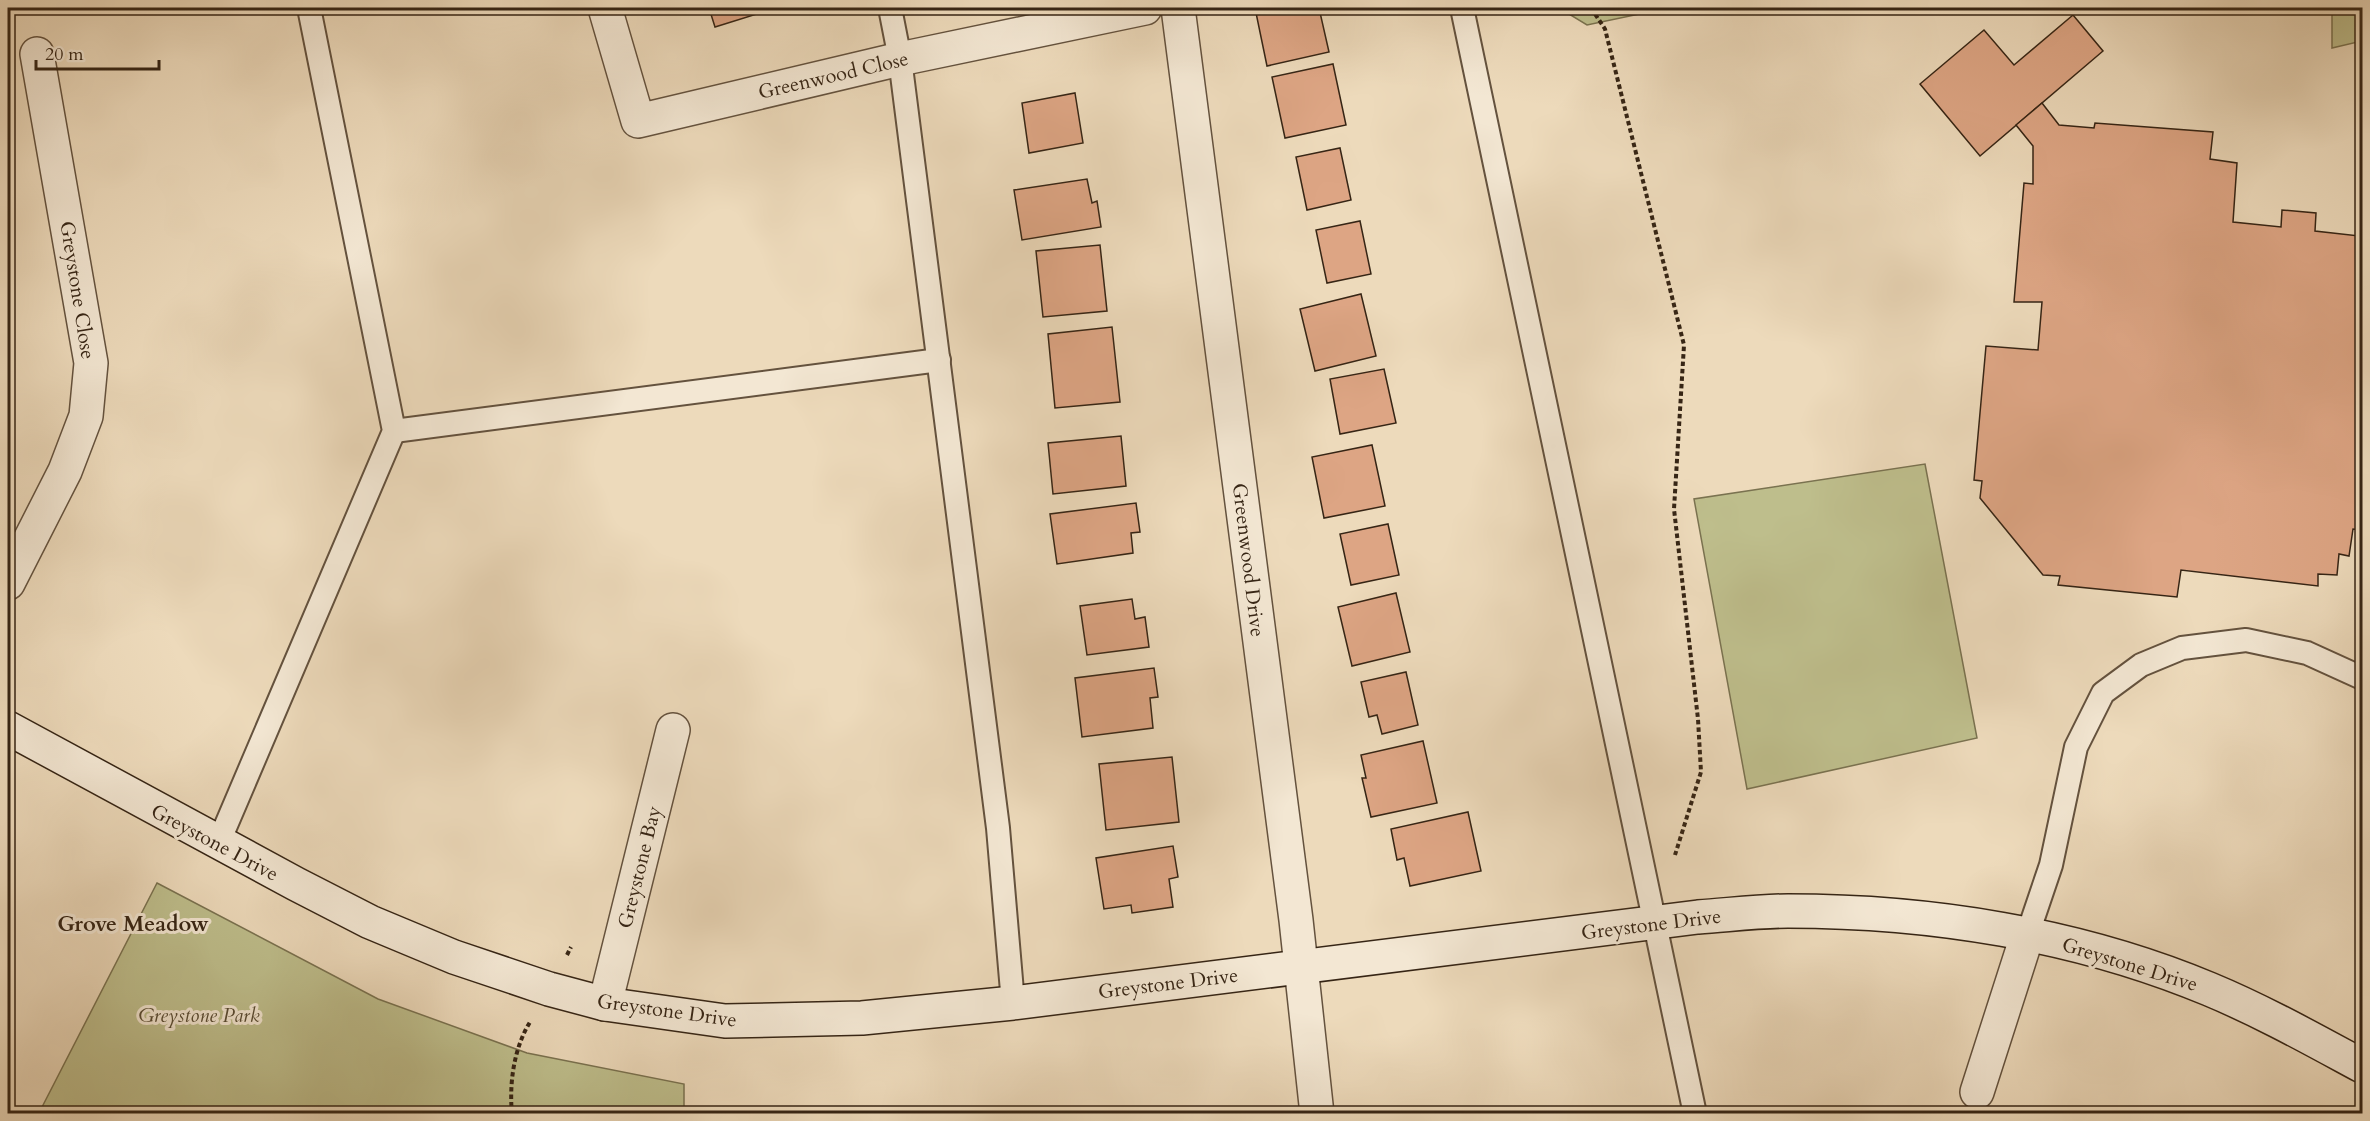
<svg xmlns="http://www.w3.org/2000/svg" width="2370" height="1121" viewBox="0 0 2370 1121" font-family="Cardo,serif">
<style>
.green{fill:#bebe8c;stroke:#7a7250;stroke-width:1.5}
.building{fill:#dda584;stroke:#362515;stroke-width:1.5}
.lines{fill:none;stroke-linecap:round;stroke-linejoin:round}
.lane-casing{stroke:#64523e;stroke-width:26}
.street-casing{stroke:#64523e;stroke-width:36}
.secondary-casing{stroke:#362515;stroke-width:36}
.path{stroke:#362515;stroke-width:4;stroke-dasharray:4.5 3;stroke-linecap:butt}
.lane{stroke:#f3e7d3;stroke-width:22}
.street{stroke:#f3e7d3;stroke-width:33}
.secondary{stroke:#f3e7d3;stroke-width:33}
.labels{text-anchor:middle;stroke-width:6;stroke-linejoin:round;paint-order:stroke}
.street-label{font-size:20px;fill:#362515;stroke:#f3e7d3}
.park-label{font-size:20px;font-style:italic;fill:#584b33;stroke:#f3e7d3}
.quarter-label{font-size:22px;font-weight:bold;fill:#362515;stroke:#f3e7d3}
</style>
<rect width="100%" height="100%" fill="#eddabb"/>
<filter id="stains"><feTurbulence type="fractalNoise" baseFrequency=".00333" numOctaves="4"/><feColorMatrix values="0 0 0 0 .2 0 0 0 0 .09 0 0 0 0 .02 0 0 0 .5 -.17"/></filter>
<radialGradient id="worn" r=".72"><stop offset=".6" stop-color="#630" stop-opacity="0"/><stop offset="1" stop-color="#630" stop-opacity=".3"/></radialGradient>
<g class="green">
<polygon points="1559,8 1668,8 1587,25"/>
<polygon points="2332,8 2362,8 2362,41 2332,48"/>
<polygon points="1925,464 1977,738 1747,789 1694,499"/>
<polygon points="157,883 378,999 527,1053 684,1084 684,1113 39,1113"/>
</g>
<g class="building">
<polygon points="709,8 776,8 715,27"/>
<polygon points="1255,8 1319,8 1329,52 1267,66"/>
<polygon points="2073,15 2103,51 1980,156 1920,84 1984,30 2014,65"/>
<polygon points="1333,64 1346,125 1285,138 1272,77"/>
<polygon points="1075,93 1083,143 1029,153 1022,103"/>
<polygon points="2042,103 2059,125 2094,128 2095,123 2213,132 2210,159 2237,163 2233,222 2281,227 2282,210 2316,213 2315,231 2359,236 2362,204 2362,530 2353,529 2349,556 2339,554 2337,575 2318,574 2318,586 2181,570 2177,597 2058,585 2060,576 2043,575 1980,498 1982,481 1974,480 1986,346 2038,350 2042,302 2014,302 2024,183 2033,184 2033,146 2016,125"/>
<polygon points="1340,148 1351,200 1307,210 1296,157"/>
<polygon points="1087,179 1092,203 1097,201 1101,227 1022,240 1014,190"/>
<polygon points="1360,221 1371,274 1327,283 1316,230"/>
<polygon points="1100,245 1107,311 1043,317 1036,251"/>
<polygon points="1361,294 1376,356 1315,371 1300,309"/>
<polygon points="1112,327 1120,402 1055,408 1048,334"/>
<polygon points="1384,369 1396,423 1340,434 1330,379"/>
<polygon points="1121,436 1126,486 1053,494 1048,443"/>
<polygon points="1372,445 1385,506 1324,518 1312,457"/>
<polygon points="1136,503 1140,532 1131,533 1133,553 1057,564 1050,514"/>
<polygon points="1388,524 1399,575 1351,585 1340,534"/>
<polygon points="1396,593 1410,652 1352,666 1338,607"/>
<polygon points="1132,599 1135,619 1145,617 1149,647 1087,655 1080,606"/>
<polygon points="1154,668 1158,697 1150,698 1153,728 1082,737 1075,678"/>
<polygon points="1406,672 1418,725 1382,734 1377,715 1369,717 1361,682"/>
<polygon points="1423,741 1437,803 1371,817 1362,778 1366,778 1361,755"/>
<polygon points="1172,757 1179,822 1106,830 1099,764"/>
<polygon points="1468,812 1481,871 1410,886 1404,858 1397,860 1391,829"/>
<polygon points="1173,846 1178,877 1169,879 1173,907 1132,913 1131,905 1104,909 1096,858"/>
</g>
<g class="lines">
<defs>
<g id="lane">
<polyline points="890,8 900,59 998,828 1013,1003"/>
<polyline points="1462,8 1695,1114"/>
<polyline points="394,431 939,360"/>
<polyline points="218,844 394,431 309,8"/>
<polyline points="2028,933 2051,865 2076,747 2103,693 2141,665 2182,648 2246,640 2307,653 2362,678"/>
</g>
<g id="street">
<polyline points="605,8 638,121 900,59 1145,8"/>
<polyline points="1178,8 1296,920 1317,1114"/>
<polyline points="8,583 65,471 86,416 91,363 37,54"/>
<polyline points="605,1004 673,730"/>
<polyline points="1977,1092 2028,933"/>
</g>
<path id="secondary" d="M 8,728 L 296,884 L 370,922 L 454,957 L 549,989 L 605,1004 L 725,1021 L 862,1018 L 1013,1003 L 1698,917 C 1728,915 1758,911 1788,911 C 1930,911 2077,934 2209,989 C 2262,1011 2312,1039 2362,1066"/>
</defs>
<use href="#lane" class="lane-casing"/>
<use href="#street" class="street-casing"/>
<use href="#secondary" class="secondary-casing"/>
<g class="path">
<polyline points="1591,8 1605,29 1684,345 1674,509 1698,719 1701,772 1675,855"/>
<polyline points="567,955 571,947"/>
<path d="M 512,1114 C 509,1083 514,1048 530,1022"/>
</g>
<use href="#lane" class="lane"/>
<use href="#street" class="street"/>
<use href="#secondary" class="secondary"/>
</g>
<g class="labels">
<g class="street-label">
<text transform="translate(833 75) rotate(-13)" y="7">Greenwood Close</text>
<text transform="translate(78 290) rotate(81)" y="7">Greystone Close</text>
<text transform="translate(1249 560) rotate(83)" y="7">Greenwood Drive</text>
<text transform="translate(215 842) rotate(28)" y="7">Greystone Drive</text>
<text transform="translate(639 867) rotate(-76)" y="7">Greystone Bay</text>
<text transform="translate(1651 924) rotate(-7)" y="7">Greystone Drive</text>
<text transform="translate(2130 964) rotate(17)" y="7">Greystone Drive</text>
<text transform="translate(1168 983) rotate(-7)" y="7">Greystone Drive</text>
<text transform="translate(667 1010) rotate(8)" y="7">Greystone Drive</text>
</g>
<g class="park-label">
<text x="199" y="1022">Greystone Park</text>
</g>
<g class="quarter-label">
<text x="133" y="931">Grove Meadow</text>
</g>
</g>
<rect width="2370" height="1121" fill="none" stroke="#eddabb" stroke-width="30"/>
<rect x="9" y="9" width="2352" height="1103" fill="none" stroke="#362515" stroke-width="3"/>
<rect x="15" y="15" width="2340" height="1091" fill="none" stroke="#362515" stroke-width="1.5"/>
<path d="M36 60v9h123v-9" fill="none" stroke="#362515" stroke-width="3"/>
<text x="45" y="60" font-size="18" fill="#362515" stroke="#f3e7d3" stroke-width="4.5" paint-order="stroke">20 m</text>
<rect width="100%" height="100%" filter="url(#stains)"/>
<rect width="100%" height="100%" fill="url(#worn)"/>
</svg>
